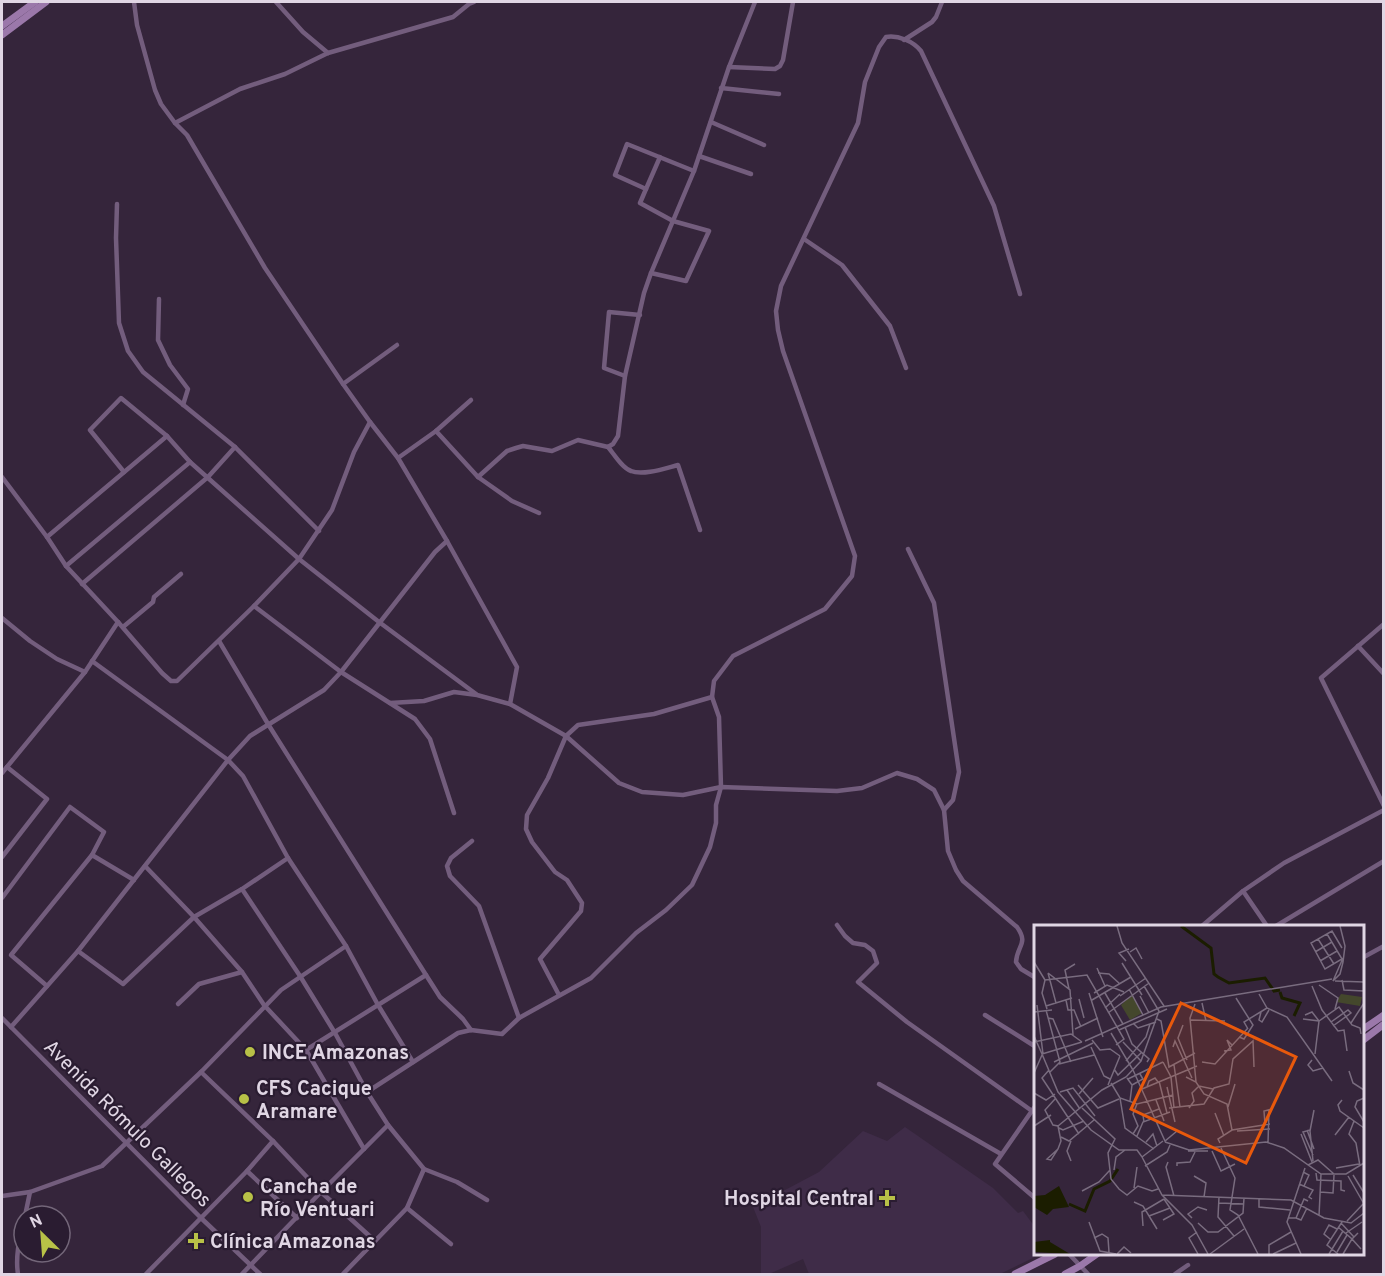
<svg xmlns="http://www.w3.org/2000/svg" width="1385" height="1276" viewBox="0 0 1385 1276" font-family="Overpass,sans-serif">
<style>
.built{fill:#3f2c48}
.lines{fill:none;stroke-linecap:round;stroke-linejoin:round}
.street{stroke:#735d7d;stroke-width:4.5}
.secondary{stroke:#9b78aa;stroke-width:7}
.poi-dot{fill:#b8c147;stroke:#2a1c31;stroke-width:2}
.labels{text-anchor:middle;stroke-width:4.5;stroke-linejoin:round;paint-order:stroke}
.poi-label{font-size:20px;font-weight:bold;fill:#e0d6e4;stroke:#2a1c31;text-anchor:start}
.street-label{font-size:20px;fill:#e0d6e4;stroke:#2a1c31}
.inset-river{fill:none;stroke:#1b1d00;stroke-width:3}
.inset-road{fill:none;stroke:#796c7f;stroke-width:1.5}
.view{fill:#e8590c;fill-opacity:0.15;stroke:#e8590c;stroke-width:3}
.inset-edge{fill:none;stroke:#e0d6e4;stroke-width:3}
</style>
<rect width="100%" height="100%" fill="#35253b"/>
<polygon class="built" points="905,1127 993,1188 1018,1213 1023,1211 1035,1227 1036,1254 1041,1254 1000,1274 809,1274 803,1259 769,1274 761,1274 761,1227 753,1207 819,1172 863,1131 887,1141"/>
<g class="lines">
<g class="street">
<polyline points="134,2 137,25 155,90 161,104 175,123 187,135 265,268 343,384 370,422 398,458 447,541 517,667 510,704"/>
<polyline points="276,2 303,32 328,53"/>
<polyline points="904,40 932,22 936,17 942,2"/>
<polyline points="729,67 775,69 780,66 783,60 793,2"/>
<polyline points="721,88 779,94"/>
<polyline points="711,122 764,145"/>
<polyline points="175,123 240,89 285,74 328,53 453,17 469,4 474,2"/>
<polyline points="699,156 751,174"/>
<polyline points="646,189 660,157"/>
<polyline points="117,204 116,238 119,323 128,351 143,372 235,447 319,531"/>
<polyline points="804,239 842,265 890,326 906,368"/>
<polyline points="651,273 686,281 709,231 673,221 640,203 646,189 615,175 627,144 694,171"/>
<polyline points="159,299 158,340 170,365 188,389 183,405"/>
<polyline points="625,376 604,368 609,312 640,315"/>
<polyline points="343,384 397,345"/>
<polyline points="436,431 478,477 512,501 539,513"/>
<path d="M 608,447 C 614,454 622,468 631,471 C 643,476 666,468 678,465 L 700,530"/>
<polyline points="398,458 436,431 471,400"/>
<polyline points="124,472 90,430 121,398 167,436 190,462 299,559 379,622 476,694"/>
<polyline points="2,477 47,537 66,566 118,622 162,673 171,681 177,681 254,606 299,559 332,510 354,452 370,422"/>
<polyline points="478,477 507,451 516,448 523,446 552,451 578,440 608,447 613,444 618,436 625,376 644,293 651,273 694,171 729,67 755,2"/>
<polyline points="47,537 167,436"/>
<polyline points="908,549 934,603 959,772 953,800 944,810"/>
<polyline points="66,566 190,462"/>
<polyline points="82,584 208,477 235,447"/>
<polyline points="254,606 341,672 415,719 430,739 454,813"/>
<polyline points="2,618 30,641 57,659 85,672"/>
<polyline points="1384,624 1321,678 1384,806"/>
<polyline points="123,627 153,602 154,597 181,574"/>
<polyline points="219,641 268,724 426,975 440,997 463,1019 471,1030"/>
<polyline points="1358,646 1384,674"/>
<polyline points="92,661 228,760 243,776 288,858 346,946 378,1005 413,1062"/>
<path d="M 390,703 L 424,701 L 454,692 L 477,695 L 510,704 L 566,736 L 619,783 L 642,792 L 683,795 L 721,787 L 837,791 L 862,788 L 897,773 L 917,779 L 934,790 L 944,810 L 948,851 L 956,870 L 963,881 L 1017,927 C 1029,944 1017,945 1016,962 L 1021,969 L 1036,978"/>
<polyline points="2,773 85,672 118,622"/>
<polyline points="472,841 451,858 447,866 450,876 479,906 519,1018"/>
<polyline points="2,857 47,799 7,767"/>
<polyline points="145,866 194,917 242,972 264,1005 306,1050 364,1149"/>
<polyline points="242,889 300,976 335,1033 367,1092 388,1125 424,1169 457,1182 487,1200"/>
<polyline points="1243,891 1267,926"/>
<polyline points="2,898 70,807 104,832 92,855"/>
<polyline points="837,925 845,936 853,943 865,945 873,951 877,963 858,982 907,1022 1032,1111"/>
<polyline points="1202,926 1243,891 1284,863 1384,810"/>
<polyline points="1276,926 1384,861"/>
<polyline points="78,951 123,984 194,917 242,889 288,858"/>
<polyline points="1362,958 1384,946"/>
<polyline points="47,986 11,955 92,855 134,880"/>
<polyline points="559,995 540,959 581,911 582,903 567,880 555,872 532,842 526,829 527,815 548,778 566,736 578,725 654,714 712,697"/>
<polyline points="178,1004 199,984 242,972"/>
<polyline points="985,1015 1036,1047"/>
<polyline points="2,1018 201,1218 260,1274"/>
<polyline points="11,1027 78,951 228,760 250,736 324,690 341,672 435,552 447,541"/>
<polyline points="306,1050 426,975"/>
<polyline points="201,1072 273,1141 321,1192 375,1241"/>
<polyline points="879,1084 1001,1154"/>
<path d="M 367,1092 L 458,1033 L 471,1030 L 502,1034 L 519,1018 L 591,978 L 636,933 L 666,910 L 692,885 L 710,847 L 716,823 L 716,805 L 721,787 L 719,717 L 712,697 L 714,681 L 733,656 L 825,609 L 852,576 L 855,556 L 783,351 L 778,330 L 776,311 L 781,286 L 858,123 L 865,82 L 879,47 L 886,37 C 898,35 913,41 921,51 L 994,206 L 1020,294"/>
<polyline points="247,1171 297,1218"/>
<polyline points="2,1196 30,1192 102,1166 201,1072 281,990 346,946"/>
<polyline points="1035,1198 995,1164 1036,1105"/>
<polyline points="407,1208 451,1244"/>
<polyline points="25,1216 30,1192"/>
<polyline points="1069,1254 1088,1274"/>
<path d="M 18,1274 C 15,1256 20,1237 24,1219"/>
<polyline points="146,1274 247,1171 273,1141"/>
<polyline points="242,1274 321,1192 388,1125"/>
<polyline points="343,1274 407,1208 424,1169"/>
<polyline points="1175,1274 1188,1265"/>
</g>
<g class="secondary">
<polyline points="2,26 35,2"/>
<polyline points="2,35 46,2"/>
<polyline points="1362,1030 1384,1015"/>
<polyline points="1362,1041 1384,1024"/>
<polyline points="1015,1274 1055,1254"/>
<polyline points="1065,1274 1080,1266 1097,1254"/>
</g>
</g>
<g class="poi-dot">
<circle cx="250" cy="1052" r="6"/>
<circle cx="244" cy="1099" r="6"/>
<circle cx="248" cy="1197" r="6"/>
<path d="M884 1189h6v6h6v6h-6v6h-6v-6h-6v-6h6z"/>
<path d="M193 1232h6v6h6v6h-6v6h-6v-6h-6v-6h6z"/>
</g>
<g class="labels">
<g class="poi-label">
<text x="262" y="1059">INCE Amazonas</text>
<text x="256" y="1095">CFS Cacique<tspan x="256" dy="23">Aramare</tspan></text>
<text x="260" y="1193">Cancha de<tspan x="260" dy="23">Río Ventuari</tspan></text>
<text x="874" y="1205" text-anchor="end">Hospital Central</text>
<text x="210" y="1248">Clínica Amazonas</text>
</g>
<g class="street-label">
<text transform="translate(128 1123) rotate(45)" y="7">Avenida Rómulo Gallegos</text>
</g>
</g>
<g transform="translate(1034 925)">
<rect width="330" height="330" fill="#35253b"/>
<path d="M 307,69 L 328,72 L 326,81 L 302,77 ZM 98,70 L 108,88 L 96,95 L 87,80 Z" fill="#44472c"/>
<path d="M 25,261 L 35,282 L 19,284 L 13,290 L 0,282 L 0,271 L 11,270 ZM 16,315 L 16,317 L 36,329 L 0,327 L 0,317 Z" fill="#1b1d00"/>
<path class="inset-river" d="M 147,1 L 177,23 L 180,49 L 184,52 L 195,58 L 231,53 L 240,66 L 246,65M 246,67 L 248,73 L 266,78 L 260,91M 35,279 L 51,286 L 60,264 L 76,256 L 84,244"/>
<path class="inset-road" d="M 83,1 L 88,18 L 130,81M 306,1 L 311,21 L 309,37 L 306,49 L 299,56 L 309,33M 293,9 L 308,34 L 291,44 L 277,18 L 298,6 L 308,23M 284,14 L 300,39M 96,27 L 102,23 L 108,34M 281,27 L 298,17M 92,36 L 85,28 L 95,24M 286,36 L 303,26M 0,37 L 11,55M 88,38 L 108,70M 63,43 L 71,61M 14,48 L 36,65 L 39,110M 14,48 L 22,78M 64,48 L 75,49 L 86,59M 11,55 L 53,50 L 90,114 L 82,120M 11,55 L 8,68 L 13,84M 308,55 L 310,65 L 330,66M 301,56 L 330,57M 285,60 L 304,73 L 301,84M 278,61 L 288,85 L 304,106 L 310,105 L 313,126M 35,64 L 31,45 L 41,39M 95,64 L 109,90M 55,68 L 69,112M 60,68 L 73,60 L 90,67M 71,68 L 89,99M 225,69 L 233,83 L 253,92 L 298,156M 86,71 L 112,53M 106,71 L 115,88M 202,73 L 219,100 L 210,114 L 205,112M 45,74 L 50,93M 32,75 L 34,85 L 40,85 L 47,102M 58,75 L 97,52M 168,78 L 172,96M 161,79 L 156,93 L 162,157M 3,80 L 9,129M 12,81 L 38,73M 71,83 L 86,69M 12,85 L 26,137 L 16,147M 0,87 L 18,85M 227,87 L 225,95 L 228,97 L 235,85M 74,88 L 115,58M 271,90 L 278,87 L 285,96 L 305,82 L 318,100 L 326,103 L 327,109M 14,93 L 19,94 L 37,137M 123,94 L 127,96 L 135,142 L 161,128M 269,94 L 285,96 L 281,129M 157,95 L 191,96M 297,97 L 314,85 L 317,88 L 299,101M 99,98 L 104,103 L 122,97M 317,98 L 330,78M 149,100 L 144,113 L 153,135M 91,102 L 98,119 L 115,134 L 113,137M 41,104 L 64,93M 214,104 L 210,97 L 233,83M 85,105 L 133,84M 77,108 L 99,145 L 131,216 L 143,206M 0,111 L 8,129M 58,115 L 66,125 L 76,124 L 86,131M 51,116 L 127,82 L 298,54M 0,117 L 37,109 L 48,117M 48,117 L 8,129 L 24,167 L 57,205 L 85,225 L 103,225 L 108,232 L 129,216M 89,117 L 107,136M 57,122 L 70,151 L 76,154M 139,122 L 141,116 L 158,153M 190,126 L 197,125 L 193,115 L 198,120M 278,135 L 274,140 L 279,146 L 289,143M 92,136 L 112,112 L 116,99M 20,137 L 59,118M 129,137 L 137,152 L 140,183M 168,137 L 181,139 L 214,103M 25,139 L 60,130M 140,140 L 146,182M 80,144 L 84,150 L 107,128M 15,145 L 8,153 L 45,209M 315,146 L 319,158 L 330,165M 0,148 L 8,130M 152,152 L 162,157 L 170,169 L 193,179 L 198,205M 93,153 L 98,160 L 96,176M 94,154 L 129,137M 125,156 L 133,188M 77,158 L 86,173 L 103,179 L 139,170M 44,160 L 64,183 L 85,174M 74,160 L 86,131M 98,160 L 109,154 L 106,149M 113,162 L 115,156 L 121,153 L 124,157M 133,162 L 141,197M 108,164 L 163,141M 33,165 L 46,184M 26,167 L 39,163 L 61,191M 0,168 L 12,175 L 21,169M 45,169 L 59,153M 86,173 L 91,203 L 120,224M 330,173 L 323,176 L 321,182 L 330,197M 21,174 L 11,185 L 19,200 L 24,201 L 27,216 L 24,224 L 17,235 L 13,234 L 24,224M 122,175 L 130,196M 308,175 L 304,180 L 306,186 L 330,203M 194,182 L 201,159M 48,183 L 81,214 L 74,228 L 77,254 L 85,264 L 93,270 L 104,261 L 118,266 L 124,264M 135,183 L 170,179 L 180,163 L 195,159 L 199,134 L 219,116 L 220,142M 155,183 L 160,176 L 158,168 L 165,161 L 179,164M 181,188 L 190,211M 320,196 L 315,209 L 322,218 L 326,241M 110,197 L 109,190 L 125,184M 231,199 L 230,186 L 238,184M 0,201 L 17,190M 24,201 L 68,165 L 92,152 L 107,136 L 125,86 L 110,61M 25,203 L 29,205 L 50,196M 273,205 L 280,224M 276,205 L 269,207 L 279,230M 203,206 L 236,204M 99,209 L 104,201 L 99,189 L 103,179M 267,209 L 278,237M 301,210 L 315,192M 103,211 L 109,197 L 136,187M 27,212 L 35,216 L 60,195M 37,216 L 33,226 L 37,236M 112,217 L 119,209 L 123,221M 131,217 L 155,225 L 232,217 L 250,223 L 287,249 L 312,249 L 330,238M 186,218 L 184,214 L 198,205 L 236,199M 234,218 L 235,185M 187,223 L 201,253 L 196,285 L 204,290 L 224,329M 154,226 L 174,226M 178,226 L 187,246 L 201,239M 108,232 L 128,270 L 158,300 L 174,329M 279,236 L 276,206 L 280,185M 134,237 L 132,242 L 140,271M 274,240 L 284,235 L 300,249M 111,241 L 133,227 L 136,220M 143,241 L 143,238 L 156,237 L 161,227M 302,243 L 325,239M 80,245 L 82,232 L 91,225M 269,247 L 275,250 L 270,261M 282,248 L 283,255 L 307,256 L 307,265 L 311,266M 319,250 L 330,268M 160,251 L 172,258 L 170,272M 314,251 L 330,279M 265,259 L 279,265 L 275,272 L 278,274M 100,263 L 103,242M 48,266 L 65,257 L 76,245M 286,267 L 299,268 L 300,250M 128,270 L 257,275 L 290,293 L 317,298 L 330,288M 185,272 L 184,292 L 200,311M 225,274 L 225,282 L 256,285M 100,277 L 109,281 L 123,304M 185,278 L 210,279M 115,291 L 136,283M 285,291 L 287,249M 158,293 L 154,289 L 164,282 L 173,285M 255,293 L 262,293 L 270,274 L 274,276M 262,293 L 267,295 L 273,283M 129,295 L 140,289 L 130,274M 313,296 L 330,278M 55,297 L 66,326 L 82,329M 164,298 L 174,307 L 184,307 L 209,288 L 210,273M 307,298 L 320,312M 109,301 L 108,287 L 130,274M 304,302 L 318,314 L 309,329M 163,307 L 155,313 L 164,329M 312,308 L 328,297M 324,308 L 318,314 L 327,324M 60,313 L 68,309 L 74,313 L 75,327M 296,314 L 290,309 L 295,300 L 303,304M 303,327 L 313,310M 83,329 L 90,322 L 97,328M 176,329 L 210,304M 235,329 L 235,320 L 257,307M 239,329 L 262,318M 267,329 L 253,297 L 271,243M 295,329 L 309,306M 304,329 L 293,320 L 308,297"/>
<path class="view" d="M 147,78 L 262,132 L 212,238 L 97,184 Z"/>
<rect width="330" height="330" class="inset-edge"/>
</g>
<rect width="1385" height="1276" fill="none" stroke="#e0d6e4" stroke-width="6"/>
<g transform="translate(42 1234) rotate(335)"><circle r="28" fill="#2a1c31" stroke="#736679" stroke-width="1.5"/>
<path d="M0-4.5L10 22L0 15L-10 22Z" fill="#b8c147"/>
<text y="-9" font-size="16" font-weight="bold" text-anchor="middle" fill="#e0d6e4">N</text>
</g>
</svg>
